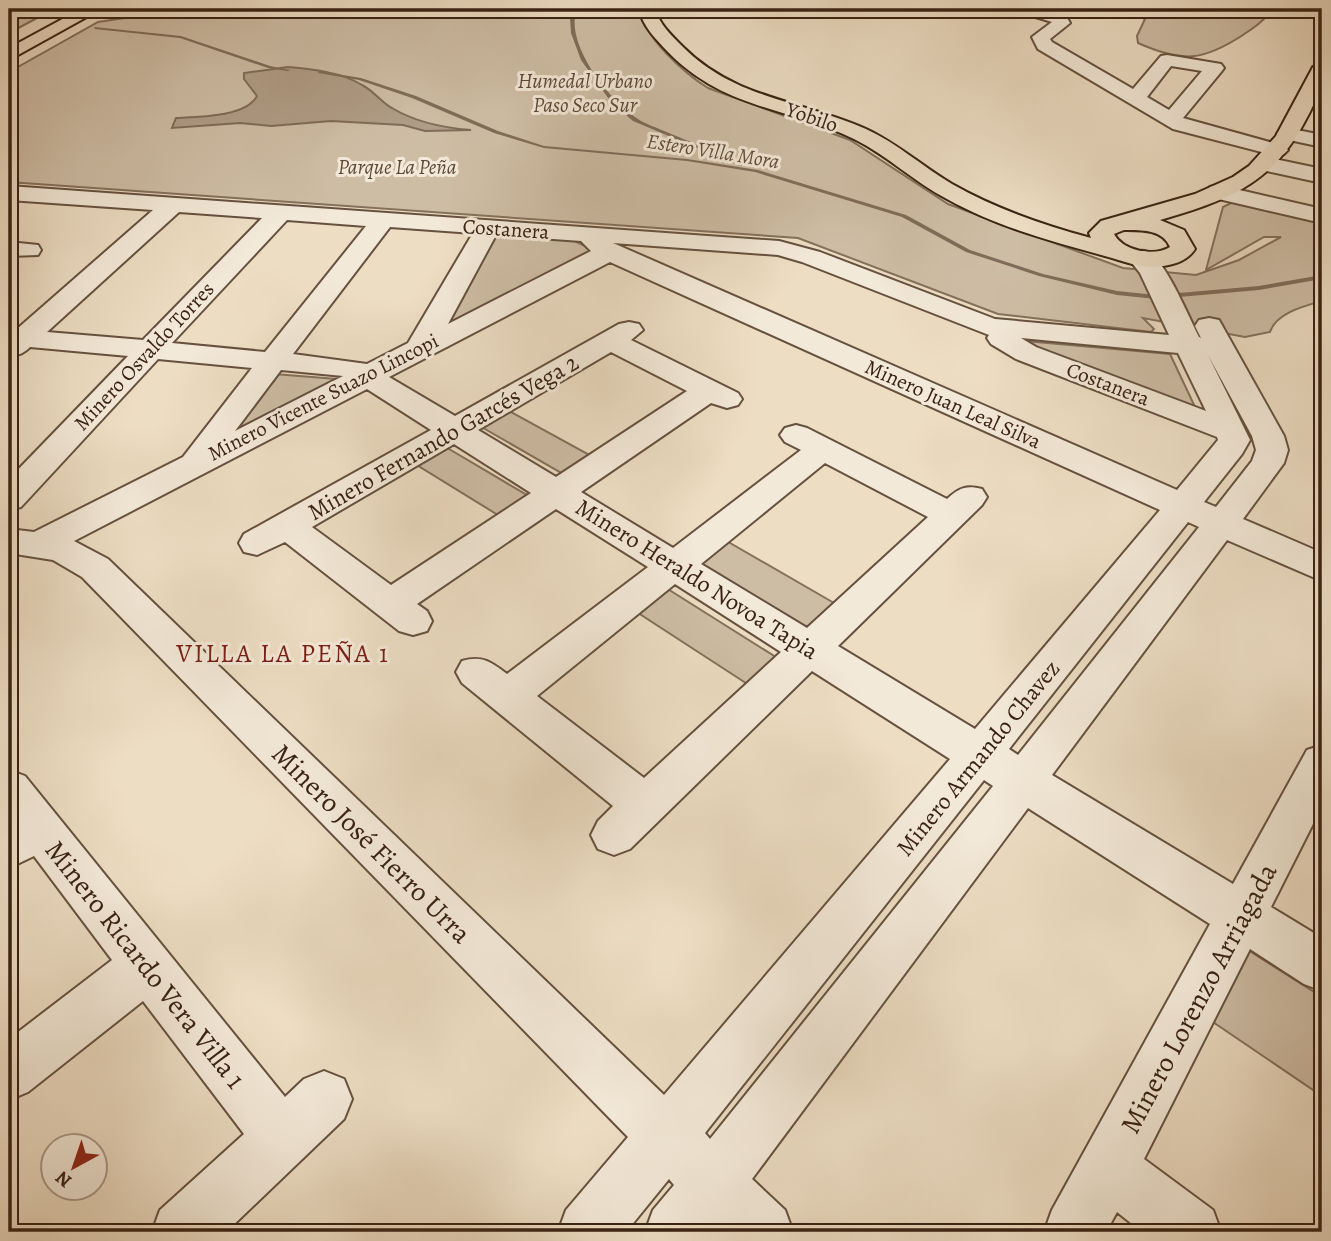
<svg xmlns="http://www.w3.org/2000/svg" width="1331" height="1241" viewBox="0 0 1331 1241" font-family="Alegreya,serif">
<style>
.green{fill:#cebda5;stroke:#84705c;stroke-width:2}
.water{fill:#b09d87;stroke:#806c59;stroke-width:2}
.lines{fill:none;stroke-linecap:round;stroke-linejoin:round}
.stream{fill:#806c59;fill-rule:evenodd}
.minor-casing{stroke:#66513f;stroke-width:4}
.major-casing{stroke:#392213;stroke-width:4}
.highway-casing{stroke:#392213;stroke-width:4}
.minor{fill:#f3e9d8;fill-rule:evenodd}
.major{fill:#edddc3;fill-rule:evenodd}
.highway{fill:#edddc3;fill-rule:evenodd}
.labels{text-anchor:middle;stroke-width:6;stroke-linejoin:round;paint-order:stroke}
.far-park-label{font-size:21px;font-style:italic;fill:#5e4938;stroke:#f3e9d8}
.far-street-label{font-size:21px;fill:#392213;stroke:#f3e9d8}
.far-water-label{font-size:21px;font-style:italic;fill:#634d3c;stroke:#f3e9d8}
.street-label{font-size:24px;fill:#392213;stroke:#f3e9d8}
.neighbourhood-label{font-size:26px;letter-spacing:2px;fill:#7a1f14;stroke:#f3e9d8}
.near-street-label{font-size:28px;fill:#392213;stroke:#f3e9d8}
</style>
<rect width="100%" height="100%" fill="#edddc3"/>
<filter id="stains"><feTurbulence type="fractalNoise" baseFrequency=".00286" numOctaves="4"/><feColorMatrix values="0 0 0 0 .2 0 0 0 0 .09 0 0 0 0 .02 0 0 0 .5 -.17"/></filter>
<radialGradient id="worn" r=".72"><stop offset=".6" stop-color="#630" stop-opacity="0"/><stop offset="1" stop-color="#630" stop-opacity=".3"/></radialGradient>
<g class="green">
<polygon points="9,9 54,9 9,33"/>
<path d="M 185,9 L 641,9 C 641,36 687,75 708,88 L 850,140 L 948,204 L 1123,268 L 1196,275 L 1239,260 L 1281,237 L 1264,237 L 1206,270 L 1223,207 L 1233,202 L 1322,219 L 1322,301 C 1304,306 1276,313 1270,332 L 1245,337 L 1143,318 L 1154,329 L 1151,332 L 998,314 L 798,238 L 9,182 L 9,72 L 98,22 Z"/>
<path d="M 1122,9 L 1271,9 C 1265,21 1253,28 1243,35 C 1203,61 1183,63 1138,43 L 1137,36 L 1145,19 Z"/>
<polygon points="494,233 564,236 598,252 440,332"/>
<polygon points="1025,341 1170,354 1196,409 1035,352"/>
<polygon points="274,374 337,379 228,441"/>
<polygon points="502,407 595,458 565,475 478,425"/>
<polygon points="444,446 532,498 506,520 412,462"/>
<polygon points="718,536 841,607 810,629 695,560"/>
<polygon points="663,586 779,659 755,689 629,607"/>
<polygon points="1240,945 1322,997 1322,1096 1204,1016"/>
</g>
<path class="water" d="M 288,67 C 312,69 341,72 362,85 C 374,91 381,102 392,108 C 415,122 445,128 471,130 L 425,131 L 403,125 L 331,121 L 271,126 L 240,123 L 172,128 L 176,118 C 198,117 246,117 257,96 L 244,79 L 244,73 Z"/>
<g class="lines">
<g class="stream">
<polygon points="27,9 31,9 48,17 45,18"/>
<path d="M 573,9 L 577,9 C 564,43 608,98 635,117 C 644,124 658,128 669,133 C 694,143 719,154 744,164 L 744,166 L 740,166 L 633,121 L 611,102 L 581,60 L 571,33 L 570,17 Z"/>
<polygon points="94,27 181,36 270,66 290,70 288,71 268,68 180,38 95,29"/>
<polygon points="319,71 361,78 416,96 498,131 544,146 687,159 758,170 906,215 970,250 1043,274 1117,291 1156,295 1259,286 1322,275 1322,279 1259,290 1156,299 1117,295 1039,276 966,252 902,217 755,172 687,161 544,148 494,133 412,98 359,80 318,73"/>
</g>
<defs>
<g id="minor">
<path d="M 1017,9 L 1042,9 L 1066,16 L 1070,23 L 1050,39 L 1052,42 L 1133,89 L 1161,56 L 1167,55 L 1221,64 L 1224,68 L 1221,72 L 1183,118 L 1284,146 L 1288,150 L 1284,154 L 1277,156 L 1173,129 L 1038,49 L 1032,37 L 1052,22 L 1019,12 ZM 1171,66 L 1202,71 L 1169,110 L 1147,97 Z"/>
<polygon points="1287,128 1322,135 1322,147 1280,138 1277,134 1280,130"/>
<polygon points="1265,157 1322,169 1322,183 1257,169 1254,164 1257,159"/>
<polygon points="1218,185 1322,209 1322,223 1210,197 1207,192 1210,187"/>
<path d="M 9,186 L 779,241 L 820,252 L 995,319 L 1169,335 L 1140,273 L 1128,258 L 1132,253 C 1137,251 1143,250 1148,252 C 1166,261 1189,318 1199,337 L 1201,338 L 1195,326 L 1199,320 L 1209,318 L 1219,320 L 1284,436 L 1288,450 L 1284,463 L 1243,519 L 1322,553 L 1322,581 L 1227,540 L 1052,775 L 1233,884 L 1307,750 L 1322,745 L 1322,806 L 1271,907 L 1322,938 L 1322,991 L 1304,984 L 1250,949 L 1144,1159 L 1213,1210 L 1221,1232 L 1142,1232 L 1117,1212 L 1106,1232 L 1044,1232 L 1052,1210 L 1210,924 L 1028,808 L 752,1179 L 785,1210 L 793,1232 L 721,1232 L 716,1227 L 712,1232 L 645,1232 L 653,1210 L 674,1185 L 669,1179 L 626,1232 L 558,1232 L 566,1210 L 628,1137 L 82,577 L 53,560 L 9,553 L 9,529 L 34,532 L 183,457 L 252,368 L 158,359 L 21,507 L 9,510 L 9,479 L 128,356 L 30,347 C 24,353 17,357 9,354 L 9,336 L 153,210 L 9,200 ZM 179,212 L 262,218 L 143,340 L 47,332 ZM 287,220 L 366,226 L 265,352 L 172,343 ZM 390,227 L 473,233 L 408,343 L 367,364 L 293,354 ZM 496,235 L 581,241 L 591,251 L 448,324 ZM 613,243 L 778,255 L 802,262 L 989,335 L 987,338 L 991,344 L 1016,359 L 1217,437 L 1218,440 L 1177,490 ZM 610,262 L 1160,510 L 975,729 L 838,646 L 982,505 L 987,497 L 982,489 C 966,485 959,488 947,499 L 807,428 L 796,425 L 785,428 L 780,435 L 785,442 L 801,450 L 673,548 L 581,492 L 711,403 L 727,408 L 738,405 L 742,399 L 738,393 L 631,340 L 643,330 L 639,324 L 629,322 L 619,324 L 455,416 L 389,377 ZM 1021,338 L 1178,353 L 1206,411 L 1036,347 ZM 611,352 L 687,391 L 556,477 L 478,430 ZM 1208,355 L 1252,436 L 1256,450 L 1252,461 L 1216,507 L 1204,502 L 1242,454 L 1250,440 ZM 281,370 L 343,376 L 235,431 ZM 367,389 L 431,430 L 244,534 L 239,543 L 244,552 L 257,555 L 285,542 L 399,631 L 413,635 L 427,631 L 432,621 L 427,611 L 417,604 L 556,509 L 648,567 L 507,674 C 491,662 482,655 462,661 L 456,672 L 462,683 L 613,806 L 598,821 L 591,835 L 598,849 L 614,855 L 630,849 L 812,671 L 950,759 L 664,1095 L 108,559 L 74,541 ZM 454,444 L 531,493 L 391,585 L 312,527 ZM 825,463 L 928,517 L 807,628 L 701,564 ZM 1188,522 L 1199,527 L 1018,755 L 1009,749 ZM 675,584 L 781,652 L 644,778 L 537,696 ZM 984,780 L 993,786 L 710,1139 L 705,1133 Z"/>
<polygon points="9,242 38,245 41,250 38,255 9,256"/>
<polygon points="9,770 25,776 285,1097 304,1079 324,1071 344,1079 352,1099 344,1119 226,1232 152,1232 160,1210 244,1134 143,1001 28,1092 9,1100 9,1039 112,960 34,856 9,868"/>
</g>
<path id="major" d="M 639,9 L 655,9 C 660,25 671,35 683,47 C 736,100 802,100 866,129 C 897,143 923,167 952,184 C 996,209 1043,225 1091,238 L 1089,233 L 1101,221 L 1195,194 L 1233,177 L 1249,166 L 1276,136 L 1313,67 L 1322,62 C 1323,85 1316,102 1304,123 C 1271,185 1225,201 1160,220 L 1184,230 L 1195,249 C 1186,263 1169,266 1153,267 C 1139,267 1125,262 1112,258 C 1055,242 999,228 947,199 C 914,182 887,155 854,139 C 786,106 725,110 668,52 C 656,39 643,27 639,9 ZM 1124,230 C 1140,230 1163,229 1170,247 C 1154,257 1123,251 1114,234 Z"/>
<polygon id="highway" points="81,9 101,9 9,60 9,48"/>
</defs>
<use href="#minor" class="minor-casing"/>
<use href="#major" class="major-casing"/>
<use href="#highway" class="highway-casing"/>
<use href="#minor" class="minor"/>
<use href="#major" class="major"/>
<use href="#highway" class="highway"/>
</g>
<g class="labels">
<g class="far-park-label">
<text x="585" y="88">Humedal Urbano<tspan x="585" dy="24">Paso Seco Sur</tspan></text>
<text x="397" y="174">Parque La Peña</text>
</g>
<g class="far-street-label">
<text transform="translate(812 117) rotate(19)" y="7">Yobilo</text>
<text transform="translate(506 229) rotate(4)" y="7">Costanera</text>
<text transform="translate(144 356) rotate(-47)" y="7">Minero Osvaldo Torres</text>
<text transform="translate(1108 384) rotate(21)" y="7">Costanera</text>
<text transform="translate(323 397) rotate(-27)" y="7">Minero Vicente Suazo Lincopi</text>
<text transform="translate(953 404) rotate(24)" y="7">Minero Juan Leal Silva</text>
</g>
<g class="far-water-label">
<text transform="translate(713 151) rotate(9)" y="7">Estero Villa Mora</text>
</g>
<g class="street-label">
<text transform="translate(443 437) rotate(-30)" y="8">Minero Fernando Garcés Vega 2</text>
<text transform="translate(697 579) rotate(32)" y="8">Minero Heraldo Novoa Tapia</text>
<text transform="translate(978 758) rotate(-51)" y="8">Minero Armando Chavez</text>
</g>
<g class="neighbourhood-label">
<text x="283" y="662">VILLA LA PEÑA 1</text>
</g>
<g class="near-street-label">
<text transform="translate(372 843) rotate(45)" y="10">Minero José Fierro Urra</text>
<text transform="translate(146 964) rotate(52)" y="10">Minero Ricardo Vera Villa 1</text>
<text transform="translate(1198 998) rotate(-62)" y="10">Minero Lorenzo Arriagada</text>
</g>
</g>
<rect width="1331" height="1241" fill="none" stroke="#edddc3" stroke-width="35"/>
<rect x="10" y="10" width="1310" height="1220" fill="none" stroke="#392213" stroke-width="3.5"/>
<rect x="18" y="18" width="1296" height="1206" fill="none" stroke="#392213" stroke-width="2"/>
<g transform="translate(74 1167) rotate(220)"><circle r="33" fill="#f3e9d8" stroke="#a99989" stroke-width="2"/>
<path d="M0-5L12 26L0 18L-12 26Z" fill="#8f2418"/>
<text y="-10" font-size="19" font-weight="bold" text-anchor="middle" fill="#392213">N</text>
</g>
<rect width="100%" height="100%" filter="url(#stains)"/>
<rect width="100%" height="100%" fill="url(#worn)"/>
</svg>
